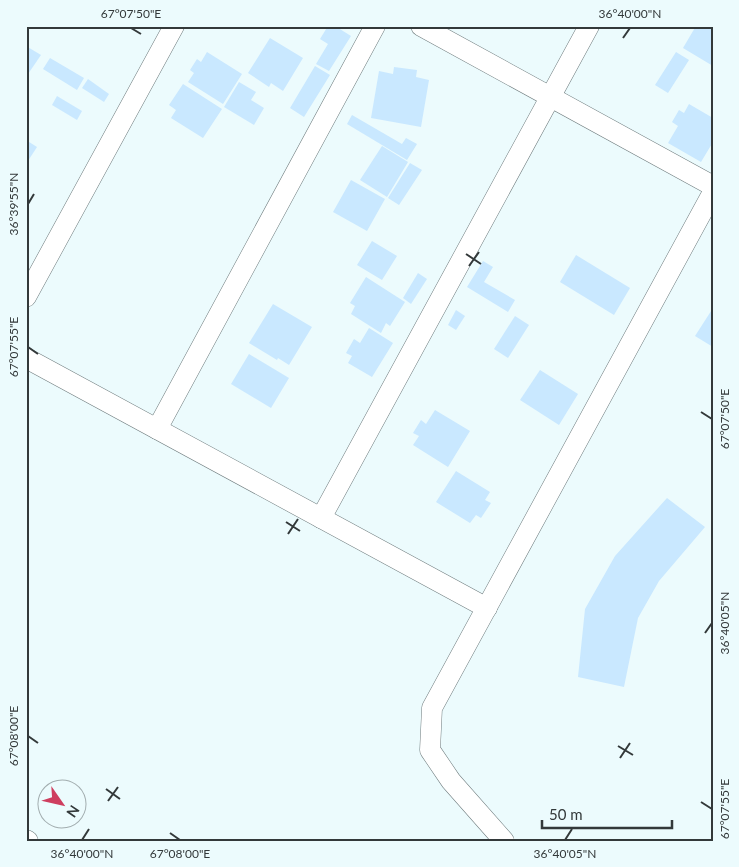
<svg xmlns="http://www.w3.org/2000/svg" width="739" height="867" viewBox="0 0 739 867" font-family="Lato,sans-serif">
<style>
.building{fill:#c9e8ff}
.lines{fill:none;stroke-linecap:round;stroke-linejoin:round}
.minor-casing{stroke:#6f7c7e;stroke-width:21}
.minor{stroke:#fff;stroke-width:20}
.ticks{fill:none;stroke:#33393a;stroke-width:2}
.neatline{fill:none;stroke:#33393a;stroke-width:2}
.ticks-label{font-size:12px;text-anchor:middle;fill:#33393a}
</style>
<rect width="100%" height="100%" fill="#ecfbfd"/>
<g class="building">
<polygon points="328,26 335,26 351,36 329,71 316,64 328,44 320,39"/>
<polygon points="696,26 713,26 713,66 683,48"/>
<polygon points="270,38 303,58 283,91 271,83 269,87 248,73"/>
<polygon points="26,46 41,55 26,77"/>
<polygon points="207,52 242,74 223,104 188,82 194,73 190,70 197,59 201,62"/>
<polygon points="676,52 689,60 668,93 655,85"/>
<polygon points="50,58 84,78 77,90 43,69"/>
<polygon points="315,66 330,75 304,117 290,108"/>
<polygon points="394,67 417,70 416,77 429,80 421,127 371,118 379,71 393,74"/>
<polygon points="88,79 109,94 104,102 82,88"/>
<polygon points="239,82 256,92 251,100 264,108 254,125 224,107"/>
<polygon points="183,84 222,109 203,138 171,118 176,110 169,105"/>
<polygon points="57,96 82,111 77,120 52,105"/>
<polygon points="689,104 713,118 713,142 701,162 668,143 678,126 672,122 679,110 684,113"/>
<polygon points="352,115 402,144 406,138 417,144 407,160 347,124"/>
<polygon points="26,140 37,147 26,164"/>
<polygon points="382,146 408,162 387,197 360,180"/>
<polygon points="410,163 422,170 399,205 388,198"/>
<polygon points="351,180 385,199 367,231 333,212"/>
<polygon points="372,241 397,256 382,280 357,265"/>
<polygon points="576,255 630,288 614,315 560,282"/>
<polygon points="483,261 493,267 484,282 515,300 508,312 467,287"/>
<polygon points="418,273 427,279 411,304 403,298"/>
<polygon points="366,277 405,302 390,326 386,323 381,333 351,314 355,306 350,303"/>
<polygon points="273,304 312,327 289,365 278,358 277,360 249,343"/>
<polygon points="713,308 713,347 695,336"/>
<polygon points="456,310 465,316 456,330 448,325"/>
<polygon points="515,316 529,325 508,358 494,349"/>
<polygon points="369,328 393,343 372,377 348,363 352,356 346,353 354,339 360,343"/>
<polygon points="249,354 289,378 271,408 231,384"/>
<polygon points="540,370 578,394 559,425 520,400"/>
<polygon points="435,410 470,431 448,467 413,445 419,436 413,433 421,420 426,424"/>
<polygon points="456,471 490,492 485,500 491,503 481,518 476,515 470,523 436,502"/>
<polygon points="667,498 705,527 659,581 638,618 624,687 578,677 585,609 615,556"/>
</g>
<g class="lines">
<defs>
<g id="minor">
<polyline points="421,26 713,186"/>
<polyline points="26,297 174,26"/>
<polyline points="26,358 487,608"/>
<polyline points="157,429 375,26"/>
<polyline points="321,518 589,26"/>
<polyline points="26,840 28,841"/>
<polyline points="504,841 451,781 430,750 432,708 713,192"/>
</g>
</defs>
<use href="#minor" class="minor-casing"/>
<use href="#minor" class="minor"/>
</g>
<path class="ticks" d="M 131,28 L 141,34M 623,38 L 630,28M 28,204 L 34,194M 466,254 L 481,264M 469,266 L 479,252M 28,347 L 38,354M 701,412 L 712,419M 286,522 L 300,531M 288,534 L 298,519M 705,633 L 712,623M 28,736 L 38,743M 618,746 L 633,755M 620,758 L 630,743M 106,789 L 120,799M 108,801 L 118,787M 701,802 L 712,809M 170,833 L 180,840M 82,840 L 89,829M 565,840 L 572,829"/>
<rect width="739" height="867" fill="none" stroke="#ecfbfd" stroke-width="55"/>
<g transform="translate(62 804) rotate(124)"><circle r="24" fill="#ecfbfd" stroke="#a2adaf"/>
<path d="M0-4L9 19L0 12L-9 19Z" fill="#ce3e5f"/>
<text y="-8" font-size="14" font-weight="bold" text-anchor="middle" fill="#33393a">N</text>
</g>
<path d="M542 820v8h130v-8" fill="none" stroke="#33393a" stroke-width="2.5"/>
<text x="549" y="820" font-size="15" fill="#33393a" stroke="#ecfbfd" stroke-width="4" paint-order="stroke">50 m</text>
<rect x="28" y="28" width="684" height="812" class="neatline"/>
<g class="ticks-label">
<text x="131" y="18">67°07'50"E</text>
<text x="630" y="18">36°40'00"N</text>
<text transform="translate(14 204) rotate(-90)" y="4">36°39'55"N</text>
<text transform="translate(14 347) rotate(-90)" y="4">67°07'55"E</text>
<text transform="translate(725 419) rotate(-90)" y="4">67°07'50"E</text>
<text transform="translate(725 623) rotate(-90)" y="4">36°40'05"N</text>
<text transform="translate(14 736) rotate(-90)" y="4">67°08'00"E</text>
<text transform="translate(725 809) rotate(-90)" y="4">67°07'55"E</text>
<text x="82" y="858">36°40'00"N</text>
<text x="180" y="858">67°08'00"E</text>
<text x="565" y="858">36°40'05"N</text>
</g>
</svg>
